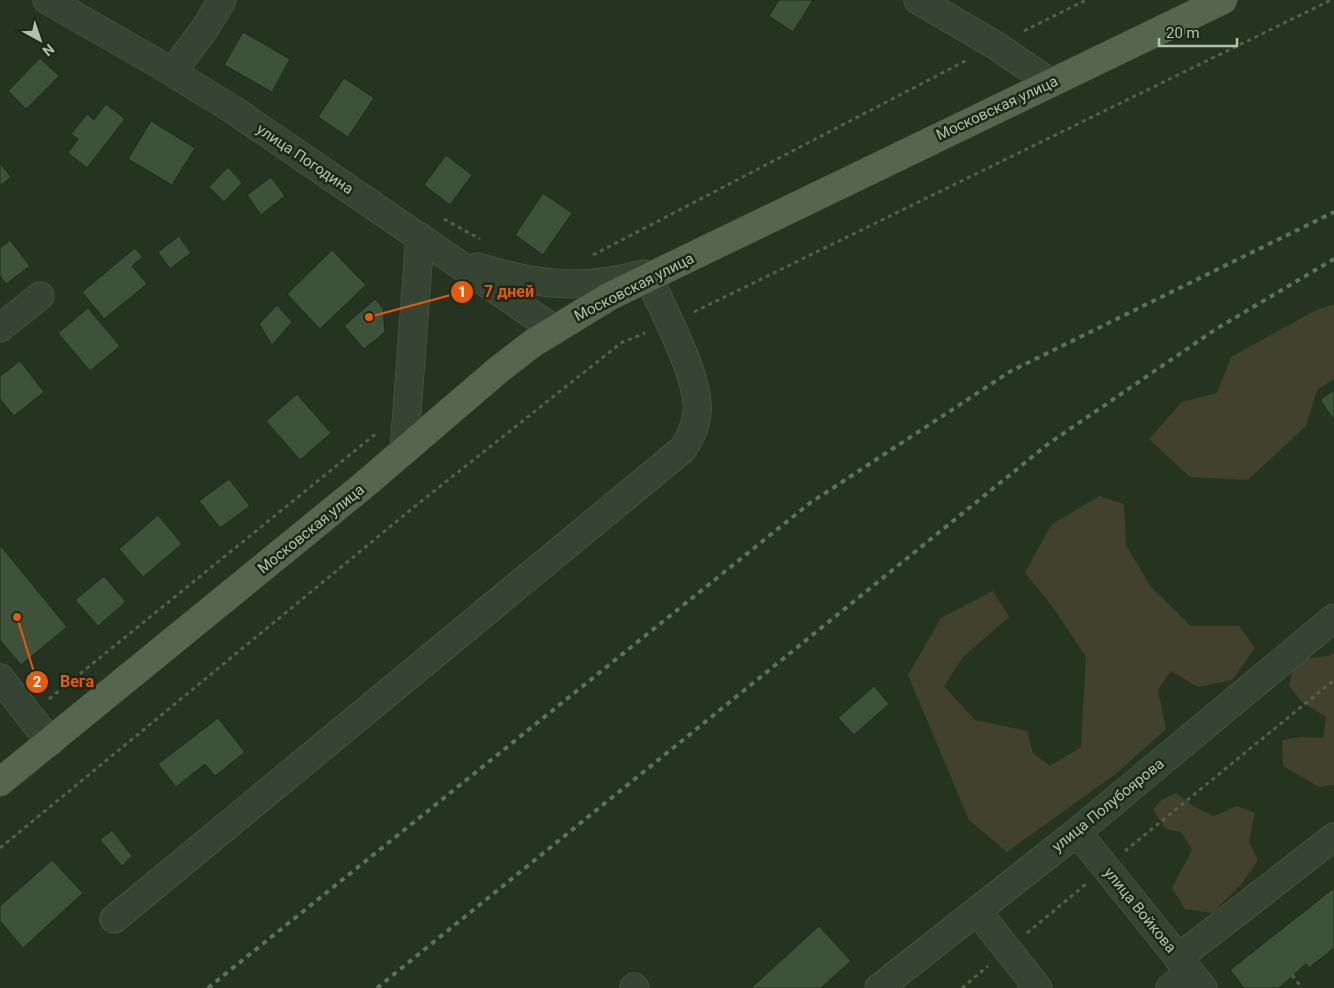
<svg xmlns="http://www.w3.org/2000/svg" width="1334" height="988" viewBox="0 0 1334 988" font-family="Roboto,sans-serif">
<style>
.green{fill:#41412d}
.building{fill:#3e5239;stroke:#1e2b1a}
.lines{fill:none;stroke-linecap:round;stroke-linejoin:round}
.minor-casing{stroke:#546350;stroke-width:29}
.major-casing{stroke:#43513f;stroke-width:29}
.path{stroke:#575e4a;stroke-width:3;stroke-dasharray:4 4;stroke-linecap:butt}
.minor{stroke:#364533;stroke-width:28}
.major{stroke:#556550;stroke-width:28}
.rail{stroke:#5e715a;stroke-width:4;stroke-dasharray:5 5;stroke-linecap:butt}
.labels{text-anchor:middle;stroke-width:5;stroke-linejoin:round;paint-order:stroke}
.street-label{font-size:15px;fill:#b0c2ac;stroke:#1c2918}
.leader{fill:none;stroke:#e8590c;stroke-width:2}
.callout-dot{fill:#e8590c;stroke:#1c2918;stroke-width:2}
.mark-label{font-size:15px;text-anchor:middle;font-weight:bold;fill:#fff}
.callout-label{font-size:16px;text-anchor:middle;font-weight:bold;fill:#e8590c;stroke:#1c2918;stroke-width:5;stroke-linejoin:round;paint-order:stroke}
</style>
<rect width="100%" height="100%" fill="#243420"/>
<g class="green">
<polygon points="1334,304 1334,379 1317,390 1306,426 1248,480 1190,477 1149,439 1182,402 1217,393 1231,357 1314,311"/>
<polygon points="1099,496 1124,504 1126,545 1151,587 1191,626 1239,626 1255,648 1232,680 1198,687 1171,671 1158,690 1166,729 1117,773 1007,852 969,820 908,675 941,618 993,591 1009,617 963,657 944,686 975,720 1027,731 1033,753 1050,766 1081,747 1086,657 1052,606 1025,573 1051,525"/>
<polygon points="1334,653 1334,785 1319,787 1283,766 1282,740 1301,737 1323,738 1326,717 1302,702 1289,686 1293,669 1309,658 1329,656"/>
<polygon points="1176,793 1196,808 1214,816 1237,806 1255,813 1249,842 1258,860 1241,885 1212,913 1185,909 1172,888 1192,850 1181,832 1166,829 1153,810 1160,801"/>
</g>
<g class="building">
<polygon points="779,0 813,0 793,32 769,16"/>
<polygon points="243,32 290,59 272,92 224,65"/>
<polygon points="40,58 59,76 26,109 8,91"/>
<polygon points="344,78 374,98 348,137 318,117"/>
<polygon points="106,104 125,119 87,168 68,153 78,139 71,134 87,114 94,120"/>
<polygon points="151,121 195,148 172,185 128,159"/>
<polygon points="446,155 472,175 450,205 424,185"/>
<polygon points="0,163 11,177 0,186"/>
<polygon points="228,167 242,183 224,202 209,187"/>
<polygon points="271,177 285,196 261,215 247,195"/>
<polygon points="543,193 572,213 543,255 515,235"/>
<polygon points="179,236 191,253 170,269 158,252"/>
<polygon points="10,240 30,266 6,284 0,276 0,248"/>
<polygon points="135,248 143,257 132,266 147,284 104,319 82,292"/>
<polygon points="332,250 366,285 320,329 287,294"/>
<polygon points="375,299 383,308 385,332 364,349 344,326"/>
<polygon points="277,305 292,322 272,345 259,324"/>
<polygon points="88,308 120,346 90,371 58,333"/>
<polygon points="20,361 44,392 14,416 0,399 0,376"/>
<polygon points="1334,390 1334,420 1320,400"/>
<polygon points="297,394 331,433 300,460 266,421"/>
<polygon points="229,479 250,506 220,528 199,501"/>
<polygon points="158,515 182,544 143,577 119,549"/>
<polygon points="0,545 67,627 21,665 0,640"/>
<polygon points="104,576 126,602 98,626 75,600"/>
<polygon points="874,686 889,704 854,735 838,718"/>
<polygon points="218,718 245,752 215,776 205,764 176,787 158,764"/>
<polygon points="112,830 132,856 122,866 100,840"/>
<polygon points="52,860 83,893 23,948 0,921 0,906"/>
<polygon points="1334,888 1334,948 1309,968 1306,964 1279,988 1244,988 1230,970"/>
<polygon points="819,926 851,961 821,988 751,988"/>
</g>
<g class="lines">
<defs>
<g id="minor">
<polyline points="47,0 159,64 235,111 555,330"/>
<polyline points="918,0 995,45 1051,83"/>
<polyline points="172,72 204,30 222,0"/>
<path d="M 477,267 C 537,285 582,291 644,274"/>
<polyline points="0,328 40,296"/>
<polyline points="404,451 420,237"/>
<polyline points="0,678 50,742"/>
<polyline points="1077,832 1203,988"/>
<polyline points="977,911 1038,988"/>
<path d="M 114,919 L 683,449 C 690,437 696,426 697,413 C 701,380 663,310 649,278"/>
<polyline points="1178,958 1334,837"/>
<polyline points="634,987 635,988"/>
<polyline points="879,988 1077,832 1334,618"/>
<polyline points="1170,988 1190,972"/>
</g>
<polyline id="major" points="0,782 364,485 497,371 533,343 610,296 1223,0"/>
</defs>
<use href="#minor" class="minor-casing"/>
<use href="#major" class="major-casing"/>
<g class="path">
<polyline points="1024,31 1086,0"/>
<polyline points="444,219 480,239"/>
<polyline points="593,255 967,60"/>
<polyline points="694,312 1331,0"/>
<polyline points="49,699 378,432"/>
<polyline points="0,848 414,507 621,343 645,333"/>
<polyline points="1125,851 1334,680"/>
<polyline points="1027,933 1086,884"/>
<polyline points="1292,975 1302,988"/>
<polyline points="962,988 988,966"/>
</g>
<use href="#minor" class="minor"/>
<use href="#major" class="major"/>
<g class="rail">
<polyline points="208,988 810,503 1011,371 1334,212"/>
<polyline points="377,988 1048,444 1216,329 1334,259"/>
</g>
</g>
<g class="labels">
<g class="street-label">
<text transform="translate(997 108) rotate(-25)" y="5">Московская улица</text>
<text transform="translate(305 159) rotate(34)" y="5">улица Погодина</text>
<text transform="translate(634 287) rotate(-27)" y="5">Московская улица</text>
<text transform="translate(311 529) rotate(-39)" y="5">Московская улица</text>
<text transform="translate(1108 805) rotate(-39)" y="5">улица Полубоярова</text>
<text transform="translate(1140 910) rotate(51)" y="5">улица Войкова</text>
</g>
</g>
<path class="leader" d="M369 317L462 292M17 617L37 682"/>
<g class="callout-dot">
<circle cx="369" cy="317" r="5"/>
<circle cx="17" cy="617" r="5"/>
<circle cx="462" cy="292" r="12"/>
<circle cx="37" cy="682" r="12"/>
</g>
<g class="mark-label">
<text x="462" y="297">1</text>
<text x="37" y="687">2</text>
</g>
<g class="callout-label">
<text x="509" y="297">7 дней</text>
<text x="77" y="687">Вега</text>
</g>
<g transform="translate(40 40) rotate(140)" stroke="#1c2918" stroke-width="4" paint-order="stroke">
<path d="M0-4L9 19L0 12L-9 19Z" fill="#b0c2ac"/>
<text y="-8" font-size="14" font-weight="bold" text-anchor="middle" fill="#b0c2ac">N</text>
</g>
<path d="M1159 38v8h78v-8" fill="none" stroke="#b0c2ac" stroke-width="2.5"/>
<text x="1166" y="38" font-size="15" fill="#b0c2ac" stroke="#1c2918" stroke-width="4" paint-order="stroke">20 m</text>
</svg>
